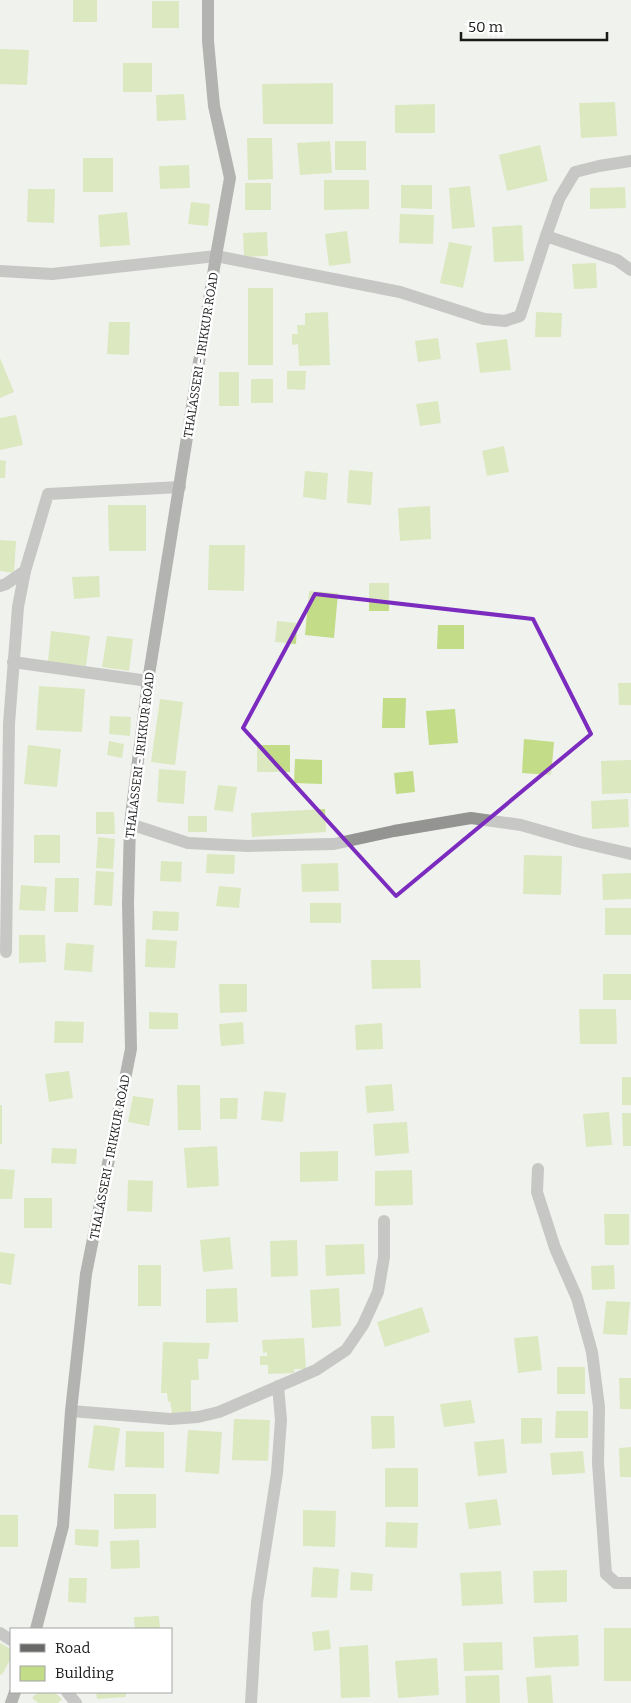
<svg xmlns="http://www.w3.org/2000/svg" width="631" height="1703" viewBox="0 0 631 1703" font-family="Bitter,serif">
<style>
.building{fill:#c2dc87}
.lines{fill:none;stroke-linecap:round;stroke-linejoin:round}
.minor{stroke:#949593;stroke-width:12}
.tertiary{stroke:#949593;stroke-width:12}
.secondary{stroke:#696967;stroke-width:12}
.marked{fill:none;stroke:#7b2cbf;stroke-width:4;stroke-linejoin:round}
.labels{text-anchor:middle;stroke-width:5;stroke-linejoin:round;paint-order:stroke}
.street-label{font-size:12px;fill:#1a1b19;stroke:#fff}
</style>
<rect width="100%" height="100%" fill="#f0f2ee"/>
<g class="building">
<rect x="73" y="0" width="24" height="22"/>
<rect x="152" y="1" width="27" height="27"/>
<polygon points="0,49 29,50 27,85 0,84"/>
<rect x="123" y="63" width="29" height="29"/>
<polygon points="333,83 333,124 263,124 262,84"/>
<polygon points="184,94 186,120 157,121 156,95"/>
<polygon points="615,102 617,136 581,138 579,103"/>
<polygon points="435,104 435,133 395,133 395,105"/>
<polygon points="247,138 272,138 273,179 248,180"/>
<polygon points="330,141 332,173 300,175 297,143"/>
<rect x="335" y="141" width="31" height="29"/>
<polygon points="540,145 548,181 507,191 499,155"/>
<rect x="83" y="158" width="30" height="34"/>
<polygon points="189,165 190,188 160,189 159,166"/>
<polygon points="324,180 369,180 369,209 324,210"/>
<rect x="245" y="183" width="26" height="27"/>
<polygon points="401,185 432,185 432,209 401,208"/>
<polygon points="470,186 475,227 452,229 449,188"/>
<polygon points="625,187 626,208 590,209 590,188"/>
<polygon points="28,189 55,189 54,223 27,222"/>
<polygon points="191,202 210,204 208,226 188,224"/>
<polygon points="127,212 130,245 100,247 98,215"/>
<polygon points="400,214 434,215 433,244 399,243"/>
<polygon points="522,225 524,261 494,262 492,227"/>
<polygon points="347,231 351,263 329,266 325,234"/>
<polygon points="267,232 268,256 244,257 243,233"/>
<polygon points="449,242 472,246 463,288 440,283"/>
<polygon points="596,263 597,288 574,289 572,264"/>
<rect x="248" y="288" width="25" height="77"/>
<polygon points="328,312 330,365 299,366 298,344 292,345 292,334 298,334 297,325 305,325 305,313"/>
<polygon points="536,312 562,313 561,337 535,337"/>
<polygon points="109,322 130,322 129,355 107,354"/>
<polygon points="438,338 441,359 418,362 415,341"/>
<polygon points="507,339 511,370 480,373 476,343"/>
<polygon points="0,358 14,392 0,398"/>
<polygon points="287,371 306,371 305,390 287,389"/>
<rect x="219" y="372" width="20" height="34"/>
<rect x="251" y="379" width="22" height="24"/>
<polygon points="438,401 441,423 420,426 416,404"/>
<polygon points="16,415 23,445 0,450 0,418"/>
<polygon points="504,446 509,472 487,476 482,451"/>
<polygon points="0,460 6,461 5,478 0,478"/>
<polygon points="349,470 373,472 371,505 347,503"/>
<polygon points="305,471 328,473 326,500 303,497"/>
<polygon points="108,505 146,505 146,551 109,551"/>
<polygon points="430,506 431,539 400,541 398,508"/>
<polygon points="0,540 16,541 14,573 0,571"/>
<polygon points="209,545 245,545 244,591 208,590"/>
<polygon points="99,576 100,597 74,599 72,577"/>
<rect x="369" y="583" width="20" height="28"/>
<polygon points="309,591 338,593 334,638 305,635"/>
<polygon points="277,621 297,623 296,644 275,642"/>
<polygon points="438,625 464,625 464,649 437,649"/>
<polygon points="51,631 90,636 86,666 48,662"/>
<polygon points="107,636 133,639 129,671 102,667"/>
<polygon points="618,683 631,683 631,705 619,705"/>
<polygon points="39,686 85,689 82,732 36,730"/>
<polygon points="383,698 406,698 405,728 382,728"/>
<polygon points="160,699 183,702 175,765 151,762"/>
<polygon points="455,709 458,743 429,745 426,711"/>
<polygon points="110,716 131,717 130,736 109,734"/>
<polygon points="524,739 554,742 551,775 522,773"/>
<polygon points="109,741 124,744 122,758 107,755"/>
<polygon points="28,745 61,749 57,787 24,784"/>
<rect x="257" y="745" width="33" height="27"/>
<polygon points="295,759 322,760 322,784 294,783"/>
<polygon points="631,760 631,793 602,794 601,761"/>
<polygon points="159,769 186,771 184,804 157,802"/>
<polygon points="413,771 415,792 396,794 394,773"/>
<polygon points="218,785 237,787 233,812 214,810"/>
<polygon points="628,799 629,827 592,829 591,801"/>
<polygon points="325,809 326,832 252,837 251,813"/>
<polygon points="96,812 114,812 115,834 96,834"/>
<rect x="188" y="816" width="19" height="16"/>
<rect x="34" y="835" width="26" height="28"/>
<polygon points="98,837 115,839 113,869 96,868"/>
<polygon points="207,854 235,855 234,874 206,873"/>
<polygon points="524,855 562,856 561,895 523,894"/>
<polygon points="161,861 182,862 181,882 160,881"/>
<polygon points="338,863 339,891 302,892 301,864"/>
<polygon points="96,871 114,872 112,906 94,905"/>
<polygon points="631,873 631,899 603,900 602,874"/>
<polygon points="55,878 79,878 78,912 54,912"/>
<polygon points="21,885 47,887 45,911 19,910"/>
<polygon points="219,886 241,888 239,908 216,906"/>
<rect x="310" y="903" width="31" height="20"/>
<rect x="605" y="908" width="26" height="27"/>
<polygon points="153,911 179,912 178,931 152,930"/>
<polygon points="19,935 45,935 46,962 19,963"/>
<polygon points="146,939 177,941 175,968 145,967"/>
<polygon points="66,943 94,945 92,972 64,970"/>
<polygon points="371,960 420,960 421,988 372,989"/>
<rect x="603" y="974" width="28" height="26"/>
<polygon points="219,984 247,984 247,1012 220,1013"/>
<polygon points="579,1009 616,1009 617,1044 580,1044"/>
<polygon points="149,1012 178,1013 178,1029 149,1029"/>
<polygon points="55,1021 84,1022 83,1043 54,1043"/>
<polygon points="243,1022 244,1044 221,1046 219,1024"/>
<polygon points="382,1023 383,1049 356,1050 355,1025"/>
<polygon points="69,1071 73,1098 49,1102 45,1074"/>
<rect x="622" y="1077" width="9" height="28"/>
<polygon points="392,1084 394,1111 367,1113 365,1086"/>
<polygon points="177,1085 200,1085 201,1130 178,1130"/>
<polygon points="264,1091 286,1093 283,1122 261,1120"/>
<polygon points="133,1096 154,1099 149,1126 128,1122"/>
<polygon points="220,1098 238,1098 237,1119 220,1119"/>
<rect x="0" y="1105" width="2" height="39"/>
<polygon points="609,1112 612,1145 586,1147 583,1114"/>
<polygon points="622,1113 631,1113 631,1146 623,1146"/>
<polygon points="407,1122 409,1153 375,1156 373,1124"/>
<polygon points="217,1146 219,1186 187,1188 184,1148"/>
<polygon points="52,1148 77,1149 76,1164 51,1163"/>
<polygon points="338,1151 338,1181 300,1182 300,1152"/>
<polygon points="0,1169 15,1170 12,1199 0,1199"/>
<polygon points="412,1170 413,1205 375,1206 375,1171"/>
<polygon points="128,1180 153,1181 152,1212 127,1211"/>
<rect x="24" y="1198" width="28" height="30"/>
<polygon points="604,1214 629,1214 629,1245 605,1245"/>
<polygon points="230,1237 233,1269 203,1272 200,1240"/>
<polygon points="297,1240 298,1276 271,1277 270,1241"/>
<polygon points="364,1244 365,1274 326,1276 325,1245"/>
<polygon points="0,1252 15,1254 11,1285 0,1283"/>
<rect x="138" y="1265" width="23" height="41"/>
<polygon points="614,1265 615,1289 592,1290 591,1266"/>
<polygon points="237,1288 238,1322 206,1323 206,1289"/>
<polygon points="339,1288 341,1326 312,1328 310,1290"/>
<polygon points="606,1301 630,1302 627,1335 603,1334"/>
<polygon points="422,1307 430,1332 385,1347 377,1322"/>
<polygon points="538,1336 542,1370 518,1373 514,1338"/>
<polygon points="304,1338 306,1369 294,1369 294,1373 268,1374 268,1365 260,1365 260,1356 267,1356 267,1352 263,1353 262,1340"/>
<polygon points="163,1342 210,1343 208,1359 198,1359 199,1380 191,1380 191,1412 172,1413 170,1401 168,1402 167,1393 161,1393"/>
<rect x="557" y="1367" width="28" height="27"/>
<polygon points="619,1378 631,1378 631,1409 620,1409"/>
<polygon points="471,1400 475,1423 444,1427 440,1404"/>
<polygon points="556,1411 588,1411 588,1438 555,1438"/>
<polygon points="371,1416 394,1416 395,1448 372,1449"/>
<polygon points="521,1418 542,1418 542,1443 521,1444"/>
<polygon points="234,1419 270,1420 268,1461 232,1460"/>
<polygon points="94,1425 120,1428 114,1471 88,1468"/>
<polygon points="188,1430 222,1432 219,1474 185,1472"/>
<polygon points="126,1431 164,1432 164,1468 125,1467"/>
<polygon points="504,1439 507,1473 478,1476 474,1442"/>
<polygon points="631,1447 631,1477 620,1477 619,1448"/>
<polygon points="583,1451 585,1473 552,1475 550,1453"/>
<rect x="385" y="1468" width="33" height="39"/>
<polygon points="114,1494 156,1494 156,1528 114,1529"/>
<polygon points="497,1499 501,1525 469,1529 465,1503"/>
<polygon points="303,1510 336,1511 335,1547 303,1546"/>
<rect x="0" y="1515" width="18" height="32"/>
<polygon points="386,1522 418,1523 417,1548 385,1547"/>
<polygon points="75,1529 99,1530 98,1547 75,1545"/>
<polygon points="139,1540 140,1568 111,1569 110,1541"/>
<polygon points="313,1567 339,1569 337,1598 311,1597"/>
<polygon points="567,1570 567,1602 534,1603 533,1571"/>
<polygon points="501,1571 503,1604 462,1606 460,1573"/>
<polygon points="351,1572 373,1574 372,1591 350,1590"/>
<polygon points="69,1578 87,1578 86,1603 68,1602"/>
<polygon points="159,1616 160,1629 135,1629 134,1617"/>
<rect x="604" y="1628" width="27" height="53"/>
<polygon points="329,1630 331,1649 314,1651 312,1632"/>
<polygon points="578,1635 579,1666 535,1668 533,1637"/>
<polygon points="502,1642 503,1670 464,1671 463,1643"/>
<polygon points="0,1643 11,1649 11,1658 2,1675 0,1674"/>
<polygon points="368,1645 370,1697 341,1698 339,1647"/>
<polygon points="437,1658 439,1695 398,1698 395,1661"/>
<polygon points="499,1675 500,1703 466,1703 465,1676"/>
<polygon points="551,1675 553,1703 528,1703 526,1677"/>
<polygon points="38,1692 54,1692 62,1699 58,1703 38,1703 32,1698"/>
<polygon points="96,1692 126,1692 126,1697 97,1699"/>
</g>
<g class="lines">
<g class="minor">
<polyline points="546,236 559,199 575,172 599,166 631,161"/>
<polyline points="0,271 52,274 216,256 400,292 484,319 505,321 520,316 546,236 617,260 631,270"/>
<polyline points="0,586 6,584 25,571 48,494 180,487"/>
<polyline points="13,662 148,681"/>
<polyline points="130,824 188,843 248,846 334,844 394,831 471,818 521,825 580,842 631,854"/>
<polyline points="6,952 9,724 18,607 25,571"/>
<polyline points="538,1169 537,1192 555,1248 577,1298 592,1352 599,1407 598,1463 606,1574 616,1583 631,1583"/>
<polyline points="71,1411 170,1419 198,1417 219,1412 316,1370 346,1350 363,1325 378,1292 384,1257 384,1221"/>
<polyline points="0,1633 11,1640"/>
<polyline points="251,1703 257,1602 277,1473 281,1420 278,1386"/>
</g>
<polyline class="tertiary" points="67,1692 76,1703"/>
<g class="secondary">
<polyline points="36,1629 63,1526 71,1411 86,1274 131,1049 128,903 130,824 148,681 216,256 230,178 214,106 208,41 208,0"/>
<polyline points="11,1703 15,1692"/>
</g>
</g>
<path d="M0 0H631V1703H0ZM 315,594 L 533,619 L 591,734 L 396,896 L 243,728 Z" fill="#f0f2ee" fill-opacity=".55" fill-rule="evenodd"/>
<path class="marked" d="M 315,594 L 533,619 L 591,734 L 396,896 L 243,728 Z"/>
<g class="labels">
<g class="street-label">
<text transform="translate(201 355) rotate(-81)" y="4">THALASSERI - IRIKKUR ROAD</text>
<text transform="translate(140 755) rotate(-83)" y="4">THALASSERI - IRIKKUR ROAD</text>
<text transform="translate(110 1157) rotate(-79)" y="4">THALASSERI - IRIKKUR ROAD</text>
</g>
</g>
<rect x="10" y="1628" width="162" height="65" fill="#ffffff" stroke="#a3a4a3"/>
<rect x="20" y="1644" width="25" height="8" fill="#696967" stroke="#a3a4a3"/>
<text x="55" y="1653" font-size="15" fill="#1a1b19">Road</text>
<rect x="20" y="1666" width="25" height="15" fill="#c2dc87" stroke="#a3a4a3"/>
<text x="55" y="1678" font-size="15" fill="#1a1b19">Building</text>
<path d="M461 32v8h146v-8" fill="none" stroke="#1a1b19" stroke-width="2.5"/>
<text x="468" y="32" font-size="15" fill="#1a1b19" stroke="#ffffff" stroke-width="4" paint-order="stroke">50 m</text>
</svg>
